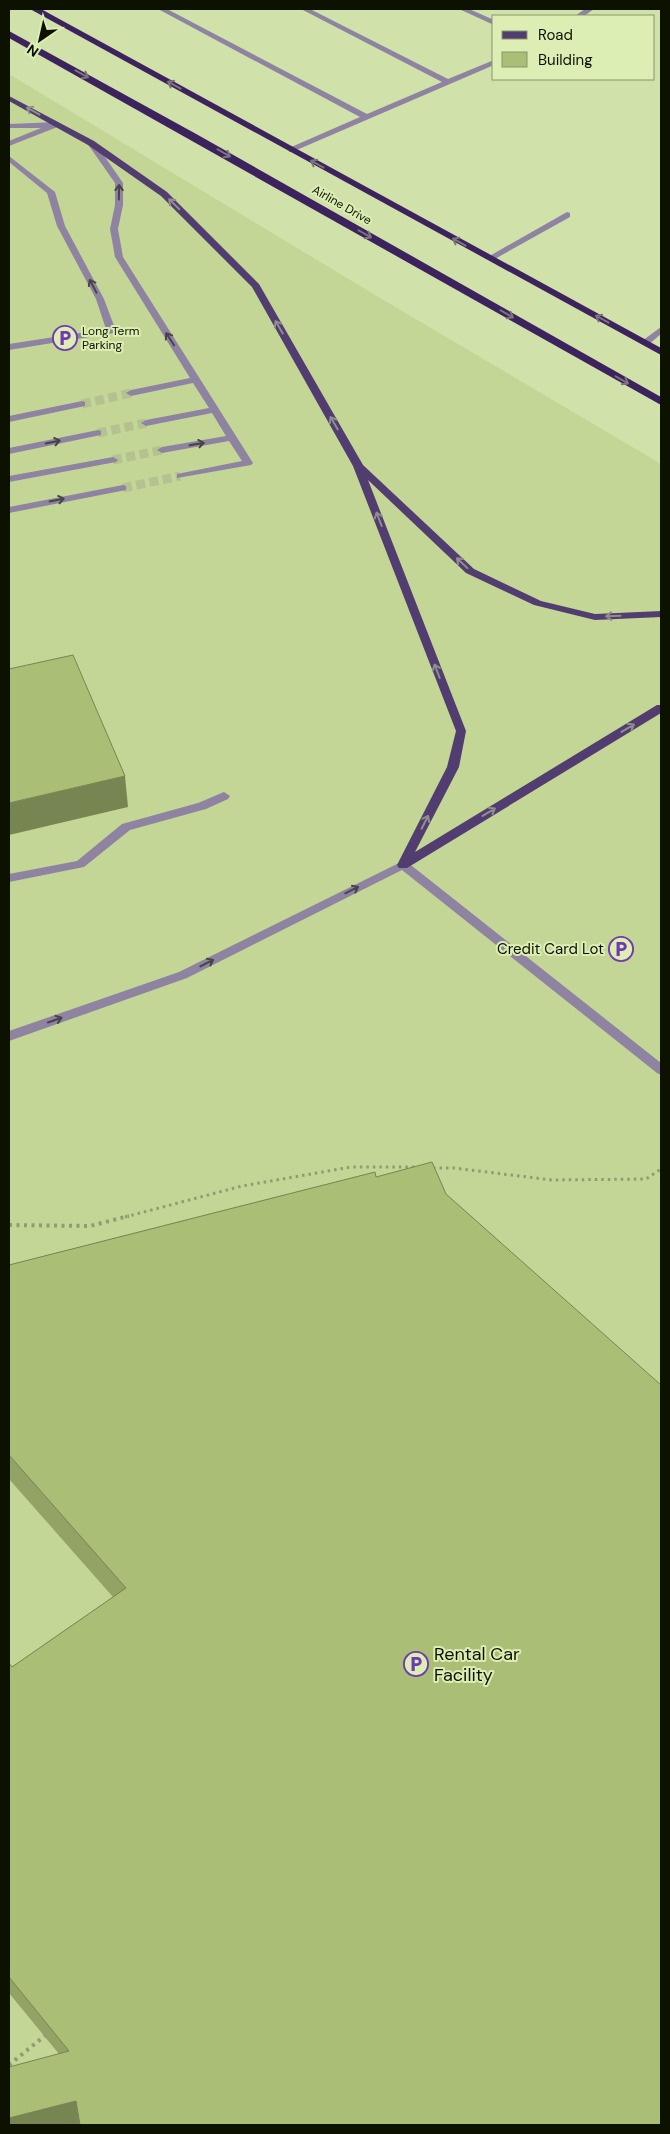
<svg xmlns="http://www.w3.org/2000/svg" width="670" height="2134" viewBox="0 0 670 2134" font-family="'DM Sans',sans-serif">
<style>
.built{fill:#c4d696}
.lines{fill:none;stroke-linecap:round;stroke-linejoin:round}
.minor-tunnel{stroke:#b3c290;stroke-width:9;stroke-dasharray:9 4.5;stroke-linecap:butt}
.path-far1{stroke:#8f9c71;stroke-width:3;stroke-dasharray:2.5 4;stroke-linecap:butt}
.path{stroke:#8f9c71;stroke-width:4;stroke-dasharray:3 4.5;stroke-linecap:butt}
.minor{fill:#8e83a1;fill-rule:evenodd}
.major{fill:#513d6f;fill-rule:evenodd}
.highway{fill:#3d235d;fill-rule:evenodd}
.wall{fill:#92a365}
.shaded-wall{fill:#778552}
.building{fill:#aabe75;stroke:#778552}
.oneway{stroke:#7d7480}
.oneway2{stroke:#908d8e}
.oneway3{stroke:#464448}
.labels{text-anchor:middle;stroke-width:4;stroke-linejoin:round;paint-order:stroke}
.far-street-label{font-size:12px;fill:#0c1100;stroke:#ddeeb5}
.far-poi-label{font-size:12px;fill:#0c1100;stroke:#ddeeb5;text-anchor:start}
.poi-label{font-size:15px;fill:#0c1100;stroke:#ddeeb5;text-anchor:end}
.near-poi-label{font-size:18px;fill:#0c1100;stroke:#ddeeb5;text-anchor:start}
</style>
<rect width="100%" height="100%" fill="#d0e1a9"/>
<polygon class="built" points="9,74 375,295 661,464 661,2125 9,2125"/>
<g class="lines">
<g class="minor-tunnel">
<polyline points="82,404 131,393"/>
<polyline points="98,433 146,423"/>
<polyline points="113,460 162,450"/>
<polyline points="123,488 180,476"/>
</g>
<g class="path-far1">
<polyline points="433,1168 454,1168 552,1180 646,1179 661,1169"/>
<polyline points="125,1217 242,1186 351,1167 416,1167"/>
</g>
<g class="path">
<polyline points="9,1225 90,1226 129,1216"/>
<polyline points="9,2065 47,2034"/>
</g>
<g class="minor">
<polygon points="158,9 167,9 367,114 442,82 301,9 310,9 448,79 494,60 494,65 292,152 289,152 289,148 360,117"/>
<polygon points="459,9 469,9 494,20 494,25"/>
<polygon points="585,9 594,9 584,16 575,16"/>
<polygon points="57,122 61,124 60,126 9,146 9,141 41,128 9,128 9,124"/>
<polygon points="88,141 94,141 123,183 123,205 118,229 123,257 253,463 251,465 177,478 177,474 242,461 229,441 162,453 157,450 162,447 226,436 212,413 146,426 141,423 146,420 209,408 193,383 131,396 126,393 131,390 190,378 115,257 110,229 115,205 115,183 87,143"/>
<polygon points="9,156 55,192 65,226 104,299 116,331 114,333 9,350 9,344 106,329 96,299 57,226 47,193 9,162"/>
<polygon points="567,212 570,213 570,217 493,260 486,258"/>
<polygon points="661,327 661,334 648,345 642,345 642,341"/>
<polygon points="82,401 85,402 85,406 9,422 9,416"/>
<polygon points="98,430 101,431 101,435 9,454 9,448"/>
<polygon points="113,457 118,460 116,462 9,482 9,476"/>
<polygon points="123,485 126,486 126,490 9,513 9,507"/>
<polygon points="224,792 230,796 228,799 206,809 130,830 84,867 9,882 9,874 77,861 122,824 198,803"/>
<polygon points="403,861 407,862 661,1063 661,1075 657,1073 402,870 187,978 9,1041 9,1031 179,972"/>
</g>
<polygon class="major" points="9,96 94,141 167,192 259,284 363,465 474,569 541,601 595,614 661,611 661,617 595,620 534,605 466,573 368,480 466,731 459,767 415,852 657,705 661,705 661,713 407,868 399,868 397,865 447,767 456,731 353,466 252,287 161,196 88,145 9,101"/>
<g class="highway">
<polygon points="30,9 41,9 661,348 661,355"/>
<polygon points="9,31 198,135 661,397 661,405 9,38"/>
</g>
</g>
<polygon class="wall" points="375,1172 80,2124 74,2125 9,2125 59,2054 9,1993 9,1663 12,1667 113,1597 9,1479 9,1265"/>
<g class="shaded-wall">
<polygon points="125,776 128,807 9,835 9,803"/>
<polygon points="76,2101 82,2123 74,2125 9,2125 9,2118"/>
</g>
<g class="building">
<polygon points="73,655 125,776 9,803 9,669"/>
<polygon points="432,1162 446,1194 661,1385 661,2125 80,2125 76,2101 9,2118 9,2067 69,2051 9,1977 9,1663 12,1667 126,1588 9,1455 9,1265 375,1172 376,1177"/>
</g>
<defs><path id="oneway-shaft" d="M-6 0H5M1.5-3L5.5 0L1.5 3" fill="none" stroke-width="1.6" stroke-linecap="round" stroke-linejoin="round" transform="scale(1.25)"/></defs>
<g class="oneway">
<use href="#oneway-shaft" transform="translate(82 74) rotate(29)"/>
<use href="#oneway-shaft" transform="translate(174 85) rotate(-151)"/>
<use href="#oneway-shaft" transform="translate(224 153) rotate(30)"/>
<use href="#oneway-shaft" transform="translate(317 164) rotate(-151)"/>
<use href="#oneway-shaft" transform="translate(365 234) rotate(30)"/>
<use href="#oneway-shaft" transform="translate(459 242) rotate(-151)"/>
<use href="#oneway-shaft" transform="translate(507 314) rotate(30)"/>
<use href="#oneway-shaft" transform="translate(602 319) rotate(-151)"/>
<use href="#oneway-shaft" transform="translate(622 380) rotate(30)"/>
</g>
<g class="oneway2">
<use href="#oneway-shaft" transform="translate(33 111) rotate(-151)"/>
<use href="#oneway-shaft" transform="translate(174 204) rotate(-135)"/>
<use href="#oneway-shaft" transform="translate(279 327) rotate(-120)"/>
<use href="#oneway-shaft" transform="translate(334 423) rotate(-120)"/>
<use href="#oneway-shaft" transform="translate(379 519) rotate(-111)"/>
<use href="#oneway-shaft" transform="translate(462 563) rotate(-137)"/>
<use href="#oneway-shaft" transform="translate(613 616) rotate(178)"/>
<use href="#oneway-shaft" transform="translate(437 671) rotate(-111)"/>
<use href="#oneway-shaft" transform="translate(628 728) rotate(-31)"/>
<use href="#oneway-shaft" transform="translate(489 812) rotate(-31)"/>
<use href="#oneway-shaft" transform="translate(425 822) rotate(-63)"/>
</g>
<g class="oneway3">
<use href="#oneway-shaft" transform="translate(119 192) rotate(-89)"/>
<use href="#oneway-shaft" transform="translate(93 286) rotate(-118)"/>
<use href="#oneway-shaft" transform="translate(170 339) rotate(-123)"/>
<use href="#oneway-shaft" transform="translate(53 442) rotate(-11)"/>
<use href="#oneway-shaft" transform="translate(197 444) rotate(-10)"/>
<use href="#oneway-shaft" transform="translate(57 500) rotate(-11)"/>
<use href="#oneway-shaft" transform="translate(352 890) rotate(-27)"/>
<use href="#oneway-shaft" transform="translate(207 963) rotate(-27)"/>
<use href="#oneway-shaft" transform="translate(55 1020) rotate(-19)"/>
</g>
<defs>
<symbol id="parking-ring" viewBox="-11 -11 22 22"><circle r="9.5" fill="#ddeeb5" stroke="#713ab0" stroke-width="1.5"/><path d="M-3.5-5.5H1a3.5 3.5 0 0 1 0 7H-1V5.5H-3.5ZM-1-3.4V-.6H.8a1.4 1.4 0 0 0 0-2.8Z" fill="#713ab0"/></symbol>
</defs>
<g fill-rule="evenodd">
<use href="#parking-ring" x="51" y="324" width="28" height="28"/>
<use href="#parking-ring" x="607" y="935" width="28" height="28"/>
<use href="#parking-ring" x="402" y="1650" width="28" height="28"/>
</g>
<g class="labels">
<g class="far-street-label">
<text transform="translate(342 205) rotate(30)" y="4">Airline Drive</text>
</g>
<g class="far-poi-label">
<text x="82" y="335">Long Term<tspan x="82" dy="14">Parking</tspan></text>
</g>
<g class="poi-label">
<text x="604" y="954">Credit Card Lot</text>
</g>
<g class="near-poi-label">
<text x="434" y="1660">Rental Car<tspan x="434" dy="21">Facility</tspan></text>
</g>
</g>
<rect width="670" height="2134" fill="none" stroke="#0c1100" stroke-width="20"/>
<rect x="492" y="15" width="162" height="65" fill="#ddeeb5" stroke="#89966d"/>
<rect x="502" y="31" width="25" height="8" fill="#513d6f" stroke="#89966d"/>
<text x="538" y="40" font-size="15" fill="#0c1100">Road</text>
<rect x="502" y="52" width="25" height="15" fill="#aabe75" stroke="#89966d"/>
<text x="538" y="65" font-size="15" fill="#0c1100">Building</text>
<g transform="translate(40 40) rotate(214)" stroke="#ddeeb5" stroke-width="4" paint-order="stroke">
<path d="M0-4L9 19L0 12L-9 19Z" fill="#0c1100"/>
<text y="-8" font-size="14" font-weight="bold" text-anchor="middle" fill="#0c1100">N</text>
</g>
</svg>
